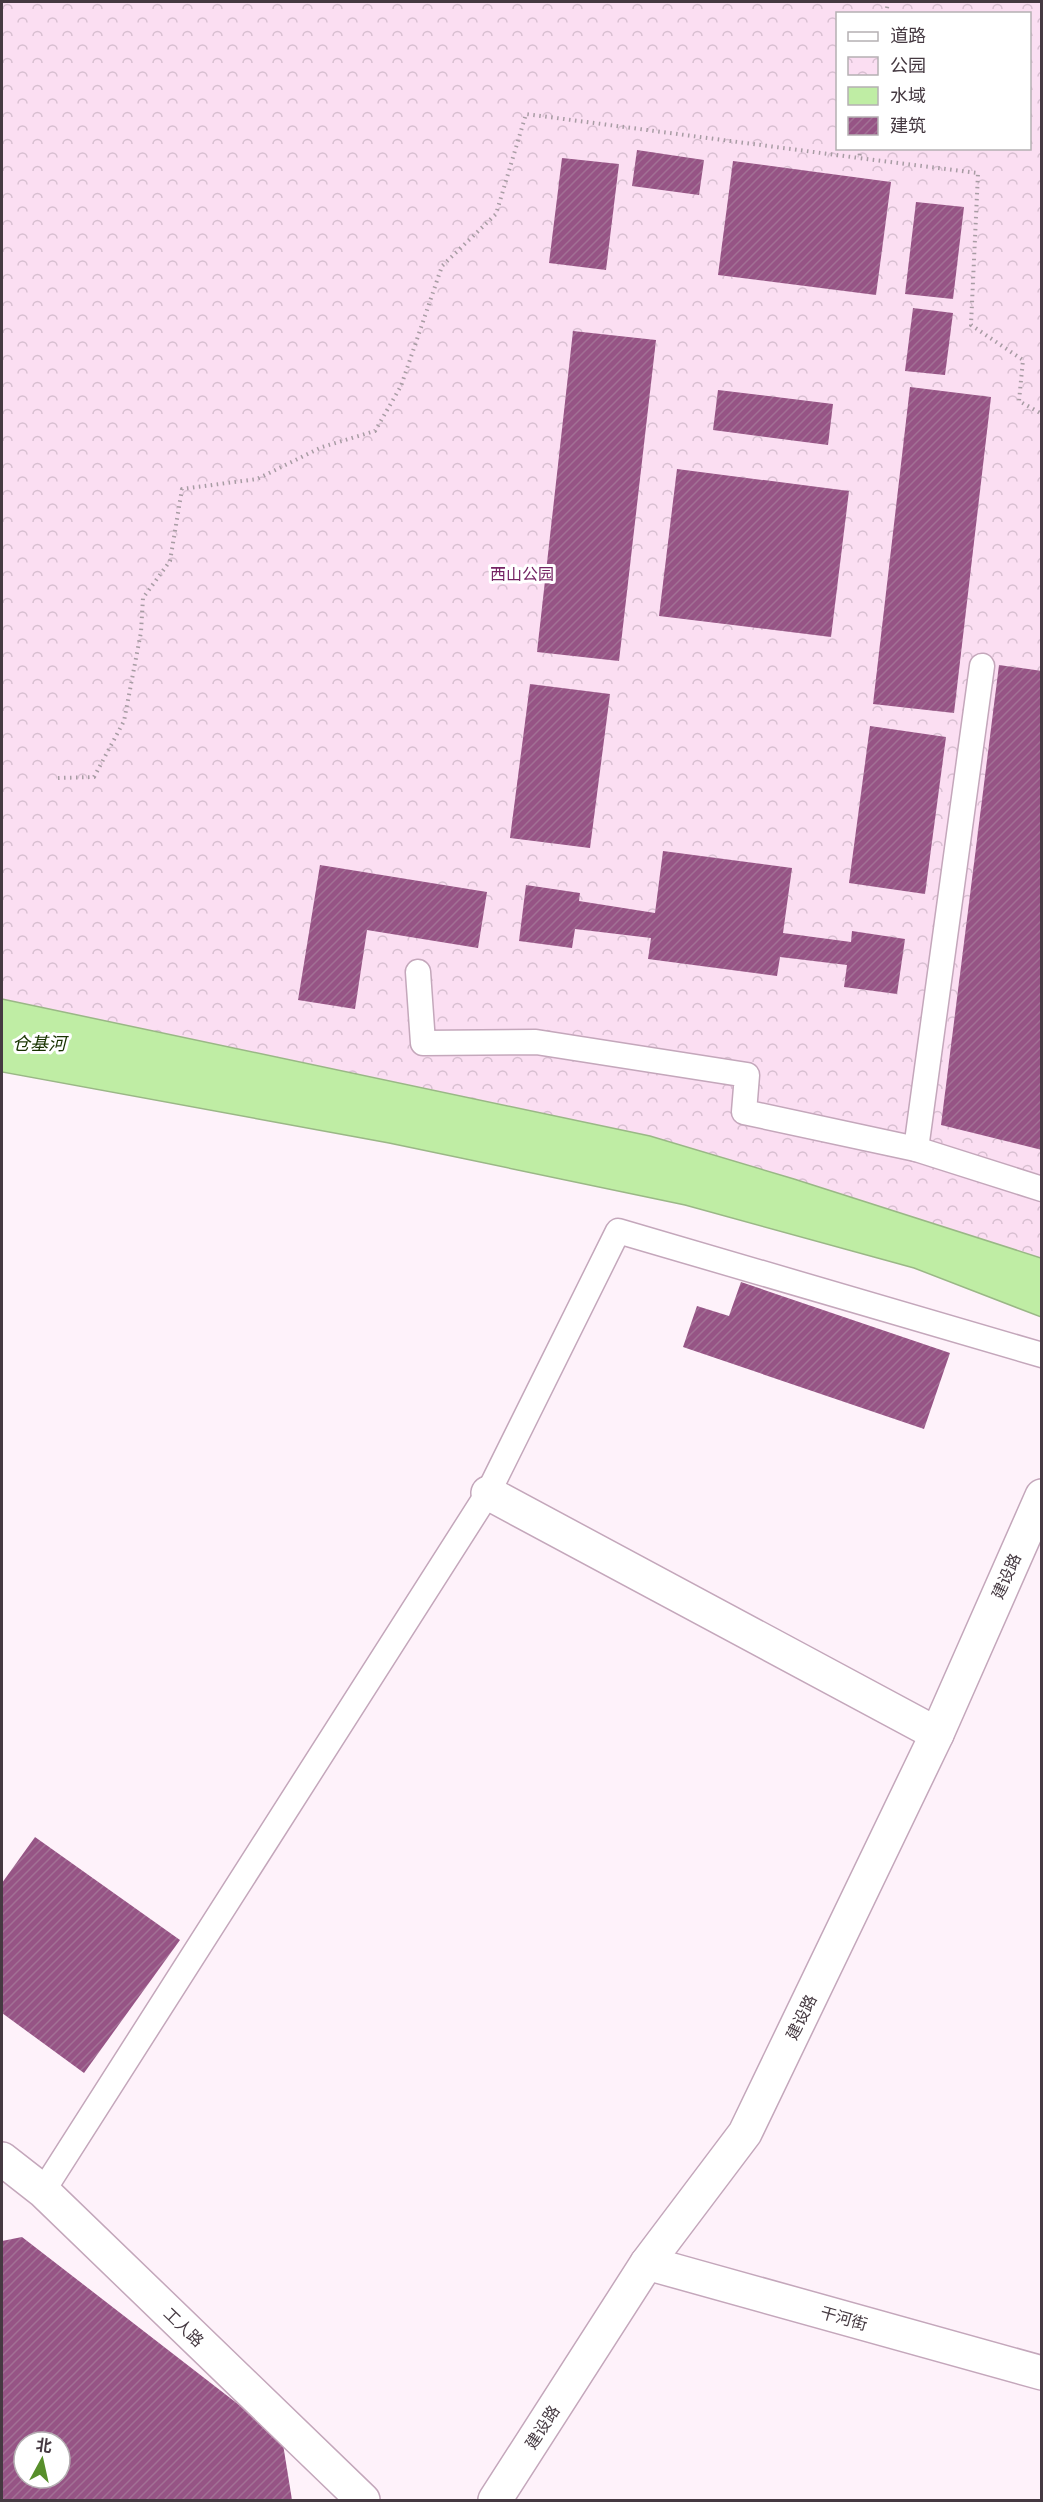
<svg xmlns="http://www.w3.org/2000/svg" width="1043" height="2502" viewBox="0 0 1043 2502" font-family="'PT Sans','Noto Sans SC',sans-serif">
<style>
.park{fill:url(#park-crowns);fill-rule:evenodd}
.water{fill:#bfeda4;stroke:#9ab786;stroke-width:1.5}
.building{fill:url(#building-hatch);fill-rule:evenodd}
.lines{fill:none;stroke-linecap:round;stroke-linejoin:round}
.service-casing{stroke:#c4a7bb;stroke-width:27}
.minor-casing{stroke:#c4a7bb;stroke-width:36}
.tertiary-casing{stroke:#c4a7bb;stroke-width:36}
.path{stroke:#a89ca4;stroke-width:4;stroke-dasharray:1.5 4.5;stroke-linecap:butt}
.service{stroke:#fff;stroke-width:24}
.minor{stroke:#fff;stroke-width:33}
.tertiary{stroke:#fff;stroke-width:33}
.labels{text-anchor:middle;stroke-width:6;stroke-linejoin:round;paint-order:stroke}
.park-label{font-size:16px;fill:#742263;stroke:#fff}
.street-label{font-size:16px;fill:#453941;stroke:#fff}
.water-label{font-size:18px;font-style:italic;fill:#183300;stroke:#fff}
</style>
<defs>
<pattern id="park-crowns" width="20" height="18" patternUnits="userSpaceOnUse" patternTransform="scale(1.5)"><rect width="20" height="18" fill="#fbdef2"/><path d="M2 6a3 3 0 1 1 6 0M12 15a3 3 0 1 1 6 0" fill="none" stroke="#d8bfd1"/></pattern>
<pattern id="building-hatch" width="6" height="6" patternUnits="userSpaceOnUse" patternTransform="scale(1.5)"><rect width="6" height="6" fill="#965485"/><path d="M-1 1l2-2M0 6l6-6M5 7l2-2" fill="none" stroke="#a27095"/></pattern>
</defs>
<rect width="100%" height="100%" fill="#fef2fa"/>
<path class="park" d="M 2,2 L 1041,2 L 1041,1258 L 794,1179 L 650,1136 L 2,999 ZM 838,14 L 1030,14 L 1030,148 L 838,148 Z"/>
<polygon class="water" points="2,999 650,1136 794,1179 1041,1258 1041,1317 914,1268 685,1205 389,1143 2,1072"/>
<g class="building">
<polygon points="637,150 704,160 699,195 632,186"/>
<polygon points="562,158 619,164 606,270 549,263"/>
<polygon points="733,161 891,182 876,295 718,275"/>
<polygon points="916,202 964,207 953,299 905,294"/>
<polygon points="913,308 953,313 945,375 905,371"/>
<polygon points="573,331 656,340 619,661 537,652"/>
<polygon points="910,387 991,397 954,713 873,704"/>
<polygon points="718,390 833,404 828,445 713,430"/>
<polygon points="677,469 849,491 831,637 659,616"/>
<polygon points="999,665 1042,671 1042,1150 941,1125"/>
<polygon points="530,684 610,694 590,848 510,838"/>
<polygon points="870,726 946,737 925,894 849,883"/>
<polygon points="663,851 792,868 783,933 851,942 852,931 905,939 897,994 844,987 847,965 780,957 777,976 648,959 651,938 575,929 572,948 519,941 526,885 580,893 579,901 655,913"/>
<polygon points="320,865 487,892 478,948 367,930 355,1009 298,1000"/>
<polygon points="741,1282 950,1353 924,1429 683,1347 697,1306 729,1316"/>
<polygon points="35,1837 180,1940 84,2073 2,2013 2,1883"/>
<path d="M 22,2237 L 282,2438 L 292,2500 L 2,2500 L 2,2241 ZM 24,2442 L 60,2442 L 60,2478 L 24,2478 Z"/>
</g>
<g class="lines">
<defs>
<g id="service">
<polyline points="418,972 423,1043 536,1042 747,1075 744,1112 916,1149 1042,1189"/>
<polyline points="916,1149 982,666"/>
<polyline points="43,2191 488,1493 618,1231 1042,1355"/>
</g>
<g id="minor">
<polyline points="488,1493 937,1734"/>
<polyline points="647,2263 1042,2373"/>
</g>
<g id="tertiary">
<polyline points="2,2159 43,2191 363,2500"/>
<polyline points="495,2500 647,2263 745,2133 937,1734 1042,1496"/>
</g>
</defs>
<use href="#service" class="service-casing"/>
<use href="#minor" class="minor-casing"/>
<use href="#tertiary" class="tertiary-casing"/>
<g class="path">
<polyline points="886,14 888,2"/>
<polyline points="861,148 859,158 978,173 971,325 1023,360 1019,401 1042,414"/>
<polyline points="58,778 94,777 124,721 141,632 143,598 170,561 182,489 257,479 322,447 375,431 401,386 442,266 496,214 526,114 859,158"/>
</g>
<use href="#service" class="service"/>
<use href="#minor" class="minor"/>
<use href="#tertiary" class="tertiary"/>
</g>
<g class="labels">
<g class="park-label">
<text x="522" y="580">西山公园</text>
</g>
<g class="street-label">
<text transform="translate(1006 1576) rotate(-66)" y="6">建设路</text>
<text transform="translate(801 2017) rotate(-64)" y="6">建设路</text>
<text transform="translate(844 2318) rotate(16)" y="6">干河街</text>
<text transform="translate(184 2327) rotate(44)" y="6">工人路</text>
<text transform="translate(542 2427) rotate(-57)" y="6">建设路</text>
</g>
<g class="water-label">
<text x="39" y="1050">仓基河</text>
</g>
</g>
<rect width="1043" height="2502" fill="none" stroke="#453941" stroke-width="6"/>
<rect x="836" y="12" width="195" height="138" fill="#ffffff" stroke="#b5b0b3" stroke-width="1.5"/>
<rect x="848" y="32" width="30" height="9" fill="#ffffff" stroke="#b5b0b3" stroke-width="1.5"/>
<text x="890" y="42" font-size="18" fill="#453941">道路</text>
<rect x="848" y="57" width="30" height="18" fill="url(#park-crowns)" stroke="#b5b0b3" stroke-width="1.5"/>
<text x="890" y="72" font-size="18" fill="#453941">公园</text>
<rect x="848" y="87" width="30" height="18" fill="#bfeda4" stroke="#b5b0b3" stroke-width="1.5"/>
<text x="890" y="102" font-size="18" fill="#453941">水域</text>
<rect x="848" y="117" width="30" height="18" fill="url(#building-hatch)" stroke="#b5b0b3" stroke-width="1.5"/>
<text x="890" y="132" font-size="18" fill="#453941">建筑</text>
<g transform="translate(42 2460) rotate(8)"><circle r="28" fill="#ffffff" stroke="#b5b0b3" stroke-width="1.5"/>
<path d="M0-4.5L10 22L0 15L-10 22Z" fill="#578f2b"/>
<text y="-9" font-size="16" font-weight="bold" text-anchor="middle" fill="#453941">北</text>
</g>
</svg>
